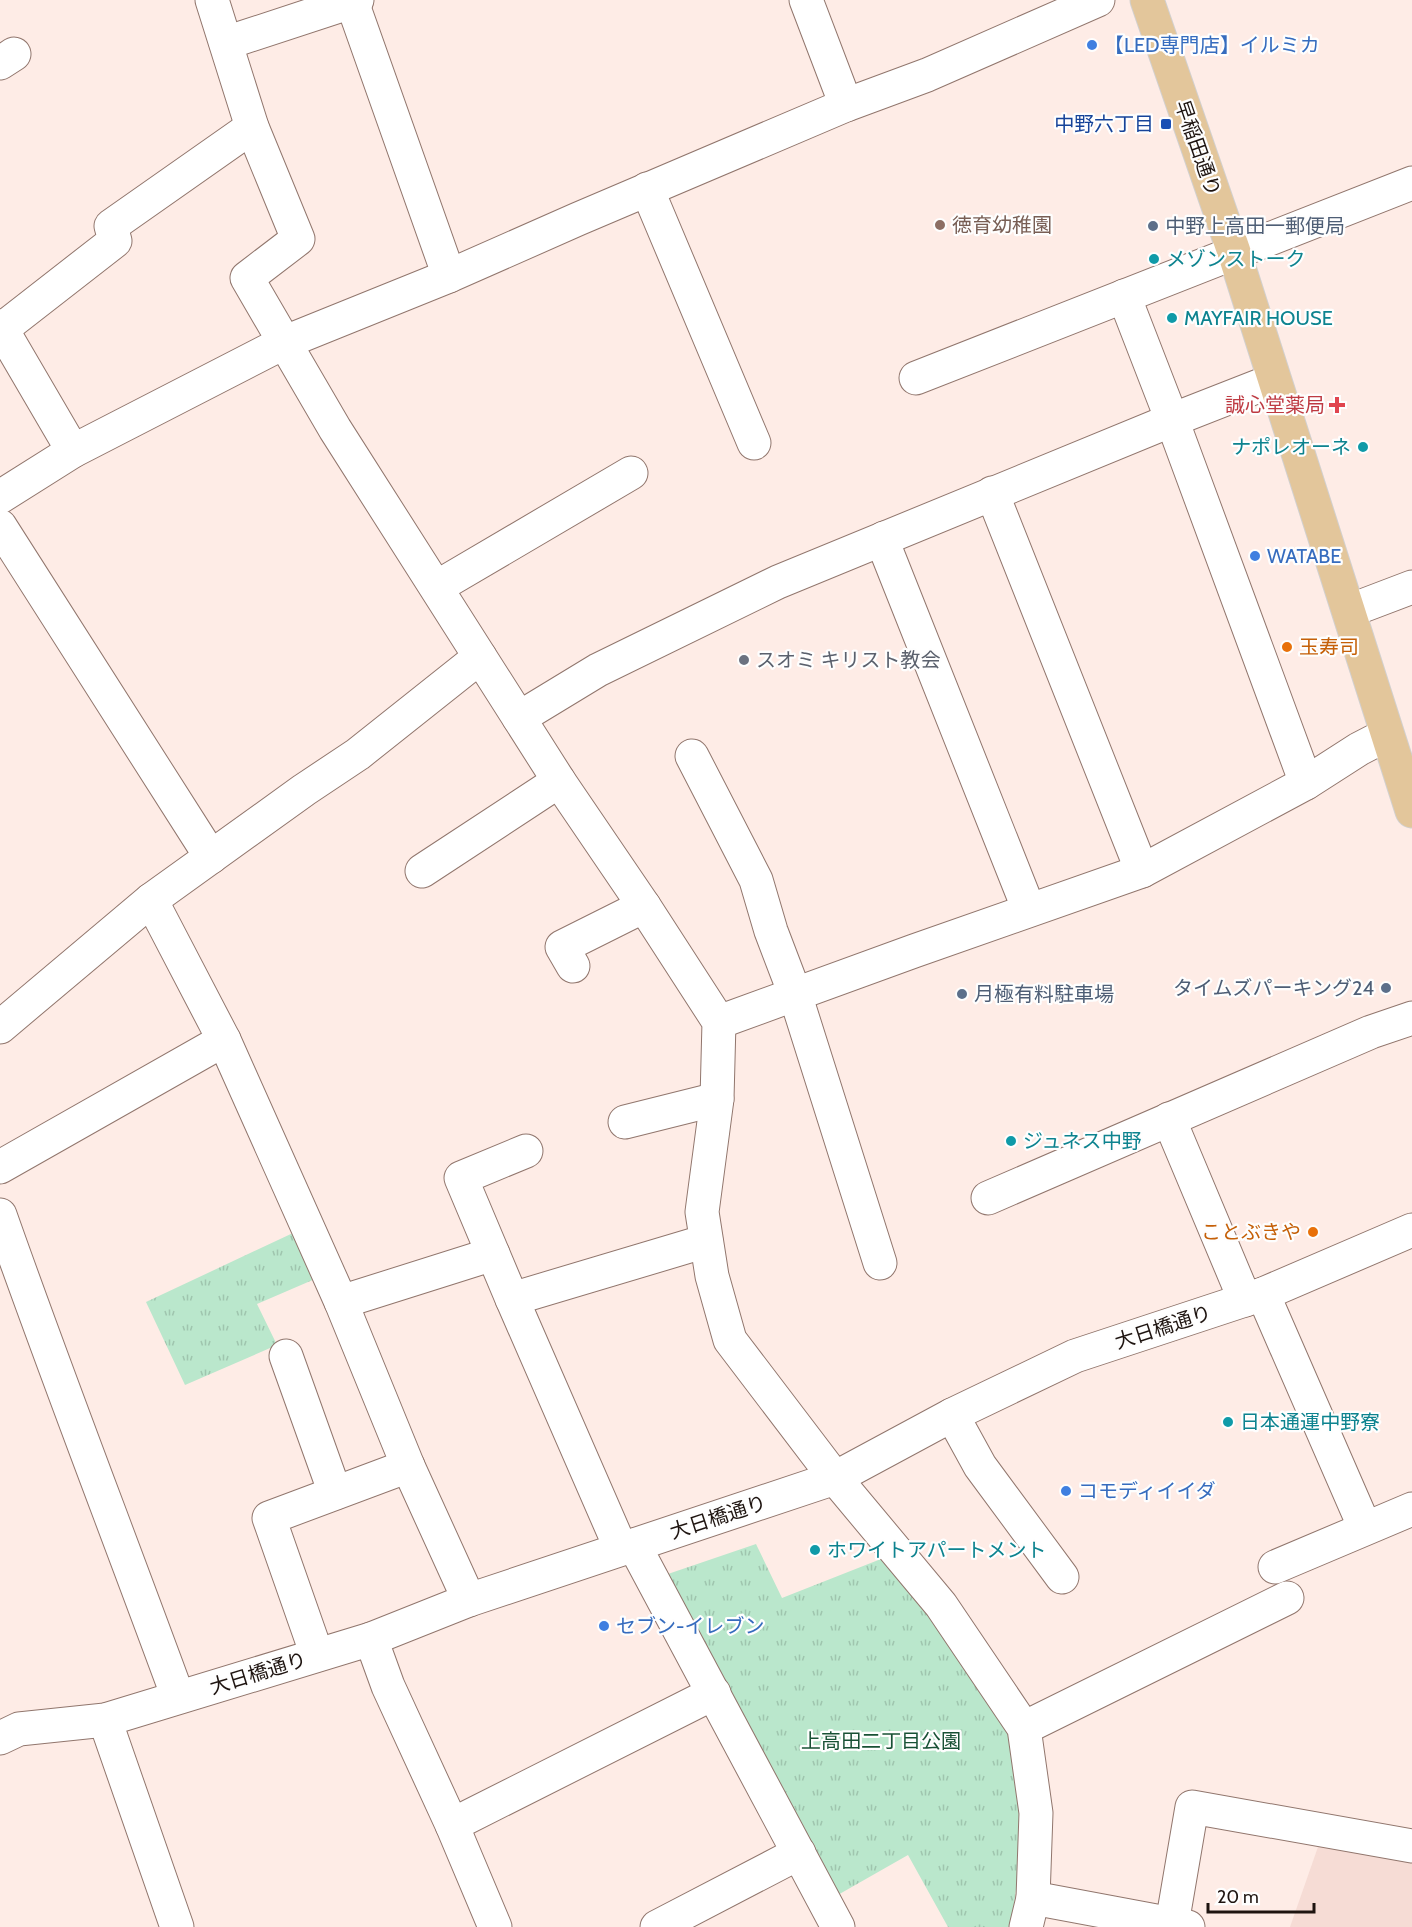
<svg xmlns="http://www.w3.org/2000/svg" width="1412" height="1927" viewBox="0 0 1412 1927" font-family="Cabin,'Noto Sans JP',sans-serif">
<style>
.education{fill:#f6dcd5}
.grass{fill:url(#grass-tufts)}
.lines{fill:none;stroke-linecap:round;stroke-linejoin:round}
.minor-casing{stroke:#91766d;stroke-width:35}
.major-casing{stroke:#d2d0cf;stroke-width:35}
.minor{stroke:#fff;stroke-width:33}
.major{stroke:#e3c69b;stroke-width:33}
.shop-dot{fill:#3f7fe0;stroke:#fefefe;stroke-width:2}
.transit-dot{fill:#1a4fb4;stroke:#fefefe;stroke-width:2}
.education-dot{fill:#8d6e63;stroke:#fefefe;stroke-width:2}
.service-dot{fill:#5c6f8a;stroke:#fefefe;stroke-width:2}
.culture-dot{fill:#0f9aa8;stroke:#fefefe;stroke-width:2}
.health-dot{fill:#e0444e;stroke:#fefefe;stroke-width:2}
.food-dot{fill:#e8710a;stroke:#fefefe;stroke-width:2}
.worship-dot{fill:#6b7280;stroke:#fefefe;stroke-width:2}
.labels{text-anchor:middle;stroke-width:4.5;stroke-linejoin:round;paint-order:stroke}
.shop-label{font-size:20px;fill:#366cbe;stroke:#fefefe;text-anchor:start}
.transit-label{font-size:20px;fill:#164399;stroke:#fefefe;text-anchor:end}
.street-label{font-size:20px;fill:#1e1410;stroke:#fefefe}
.education-label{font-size:20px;fill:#785e54;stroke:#fefefe;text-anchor:start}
.service-label{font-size:20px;fill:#4e5e75;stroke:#fefefe;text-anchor:start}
.culture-label{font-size:20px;fill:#0d838f;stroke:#fefefe;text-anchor:start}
.health-label{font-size:20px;fill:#be3a42;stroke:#fefefe;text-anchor:end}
.food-label{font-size:20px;fill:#c56008;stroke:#fefefe;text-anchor:start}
.worship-label{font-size:20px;fill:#5b616d;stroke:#fefefe;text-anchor:start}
.park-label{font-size:20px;fill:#185135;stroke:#fefefe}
</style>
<defs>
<pattern id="grass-tufts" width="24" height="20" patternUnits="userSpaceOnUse" patternTransform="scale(1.5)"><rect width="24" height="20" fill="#bae7cc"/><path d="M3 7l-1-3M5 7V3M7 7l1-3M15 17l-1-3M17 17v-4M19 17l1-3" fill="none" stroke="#9fc5ae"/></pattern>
</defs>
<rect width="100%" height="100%" fill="#feece6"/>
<polygon class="education" points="1319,1844 1412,1861 1412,1927 1290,1927"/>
<g class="grass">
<polygon points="293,1233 315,1279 257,1304 277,1345 185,1385 146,1302"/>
<polygon points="756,1544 782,1598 886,1557 1013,1730 1022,1844 1011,1927 948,1927 908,1855 836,1896 665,1575"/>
</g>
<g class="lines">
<defs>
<g id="minor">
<polyline points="212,0 252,127 298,239 247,278 335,429 559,781 644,906 719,1022 717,1099 702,1212 712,1276 730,1340 835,1478 941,1605 1024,1728 1036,1813 1033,1898 1026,1927"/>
<polyline points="806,0 846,105"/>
<polyline points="352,2 449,276"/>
<polyline points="226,43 357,0"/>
<polyline points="0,63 14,54"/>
<polyline points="647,189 754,443"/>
<polyline points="1124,296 1172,420 1306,783"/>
<polyline points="0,326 73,451"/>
<polyline points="2,329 115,241 111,226 252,127"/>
<polyline points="916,378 1412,183"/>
<polyline points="992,493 1142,871"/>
<polyline points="0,497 73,451 283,343 449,276 578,219 846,105 927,75 1098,0"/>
<polyline points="0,526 211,857"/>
<polyline points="884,538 886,550 1029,910"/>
<polyline points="437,587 631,473"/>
<polyline points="1349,611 1412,587"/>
<polyline points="519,718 598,670 778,582 1172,420 1274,380"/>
<polyline points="692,756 756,880 771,931 795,994 880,1263"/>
<polyline points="422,871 559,781"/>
<polyline points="151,900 224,1040 341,1302 408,1466 469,1600"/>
<polyline points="573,966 562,947 644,906"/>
<polyline points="719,1022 914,951 1142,871 1306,783 1359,749 1386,735"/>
<polyline points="0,1027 151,900 304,790 358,754 480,657"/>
<polyline points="1169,1119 1245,1300"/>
<polyline points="625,1122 717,1099"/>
<polyline points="526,1151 461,1178 512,1299 706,1241"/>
<polyline points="0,1167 224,1040"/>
<polyline points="988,1198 1371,1032 1412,1018"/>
<path d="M 0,1215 C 57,1377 119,1536 178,1697"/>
<polyline points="1263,1294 1365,1528"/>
<polyline points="512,1299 621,1549"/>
<polyline points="341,1302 493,1254"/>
<polyline points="286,1356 335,1493"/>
<polyline points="952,1415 980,1466 1062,1577"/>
<polyline points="634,1545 838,1927"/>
<polyline points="1275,1567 1412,1509"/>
<polyline points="371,1639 388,1686 452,1825 495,1927"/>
<polyline points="317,1655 269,1518 408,1466"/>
<polyline points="105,1720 177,1927"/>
<polyline points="1024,1728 1287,1598"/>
<polyline points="0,1738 19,1729 105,1720 371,1639 469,1600 835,1478 952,1415 1075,1356 1263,1294 1412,1230"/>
<polyline points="452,1825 714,1693"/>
<polyline points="1033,1898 1188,1927"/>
<polyline points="1172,1924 1192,1807 1412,1846"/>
<polyline points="657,1927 799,1853"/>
</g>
<polyline id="major" points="1147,0 1234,252 1412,811"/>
</defs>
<use href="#minor" class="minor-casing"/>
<use href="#major" class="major-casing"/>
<use href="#minor" class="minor"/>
<use href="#major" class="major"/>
</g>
<g class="shop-dot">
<circle cx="1092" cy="45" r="6"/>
<circle cx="1255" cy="556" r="6"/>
<circle cx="1066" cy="1491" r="6"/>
<circle cx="604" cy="1626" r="6"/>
</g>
<rect class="transit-dot" x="1160" y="118" width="12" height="12" rx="3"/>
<circle class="education-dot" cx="940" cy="225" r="6"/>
<g class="service-dot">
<circle cx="1153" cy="226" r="6"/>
<circle cx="1386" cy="988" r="6"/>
<circle cx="962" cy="994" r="6"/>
</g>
<g class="culture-dot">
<circle cx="1154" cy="259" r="6"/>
<circle cx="1172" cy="318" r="6"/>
<circle cx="1363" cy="447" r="6"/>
<circle cx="1011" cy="1141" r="6"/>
<circle cx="1228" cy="1422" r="6"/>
<circle cx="815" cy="1550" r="6"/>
</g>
<path class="health-dot" d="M1334 396h6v6h6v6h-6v6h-6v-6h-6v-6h6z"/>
<g class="food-dot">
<circle cx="1287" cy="647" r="6"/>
<circle cx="1313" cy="1232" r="6"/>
</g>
<circle class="worship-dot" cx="744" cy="660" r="6"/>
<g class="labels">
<g class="shop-label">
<text x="1104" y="52">【LED専門店】イルミカ</text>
<text x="1267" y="563">WATABE</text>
<text x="1078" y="1498">コモディイイダ</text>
<text x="616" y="1633">セブン-イレブン</text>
</g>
<g class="transit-label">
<text x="1154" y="131">中野六丁目</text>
</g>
<g class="street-label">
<text transform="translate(1198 148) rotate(71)" y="7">早稲田通り</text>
<text transform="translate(1163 1327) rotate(-18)" y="7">大日橋通り</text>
<text transform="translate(718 1517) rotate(-18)" y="7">大日橋通り</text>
<text transform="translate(258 1673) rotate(-17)" y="7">大日橋通り</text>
</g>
<g class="education-label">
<text x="952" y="232">徳育幼稚園</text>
</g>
<g class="service-label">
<text x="1165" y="233">中野上高田一郵便局</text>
<text x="1374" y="995" text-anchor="end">タイムズパーキング24</text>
<text x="974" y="1001">月極有料駐車場</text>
</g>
<g class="culture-label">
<text x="1166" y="266">メゾンストーク</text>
<text x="1184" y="325">MAYFAIR HOUSE</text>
<text x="1351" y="454" text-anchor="end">ナポレオーネ</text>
<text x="1023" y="1148">ジュネス中野</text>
<text x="1240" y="1429">日本通運中野寮</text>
<text x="827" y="1557">ホワイトアパートメント</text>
</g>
<g class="health-label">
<text x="1325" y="412">誠心堂薬局</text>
</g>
<g class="food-label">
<text x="1299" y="654">玉寿司</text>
<text x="1301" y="1239" text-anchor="end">ことぶきや</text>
</g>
<g class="worship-label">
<text x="756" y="667">スオミ キリスト教会</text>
</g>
<g class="park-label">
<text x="881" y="1748">上高田二丁目公園</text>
</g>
</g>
<path d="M1208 1903v9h106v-9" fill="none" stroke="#1e1410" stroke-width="3"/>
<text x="1217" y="1903" font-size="18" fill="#1e1410" stroke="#fefefe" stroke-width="4.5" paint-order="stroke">20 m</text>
</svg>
